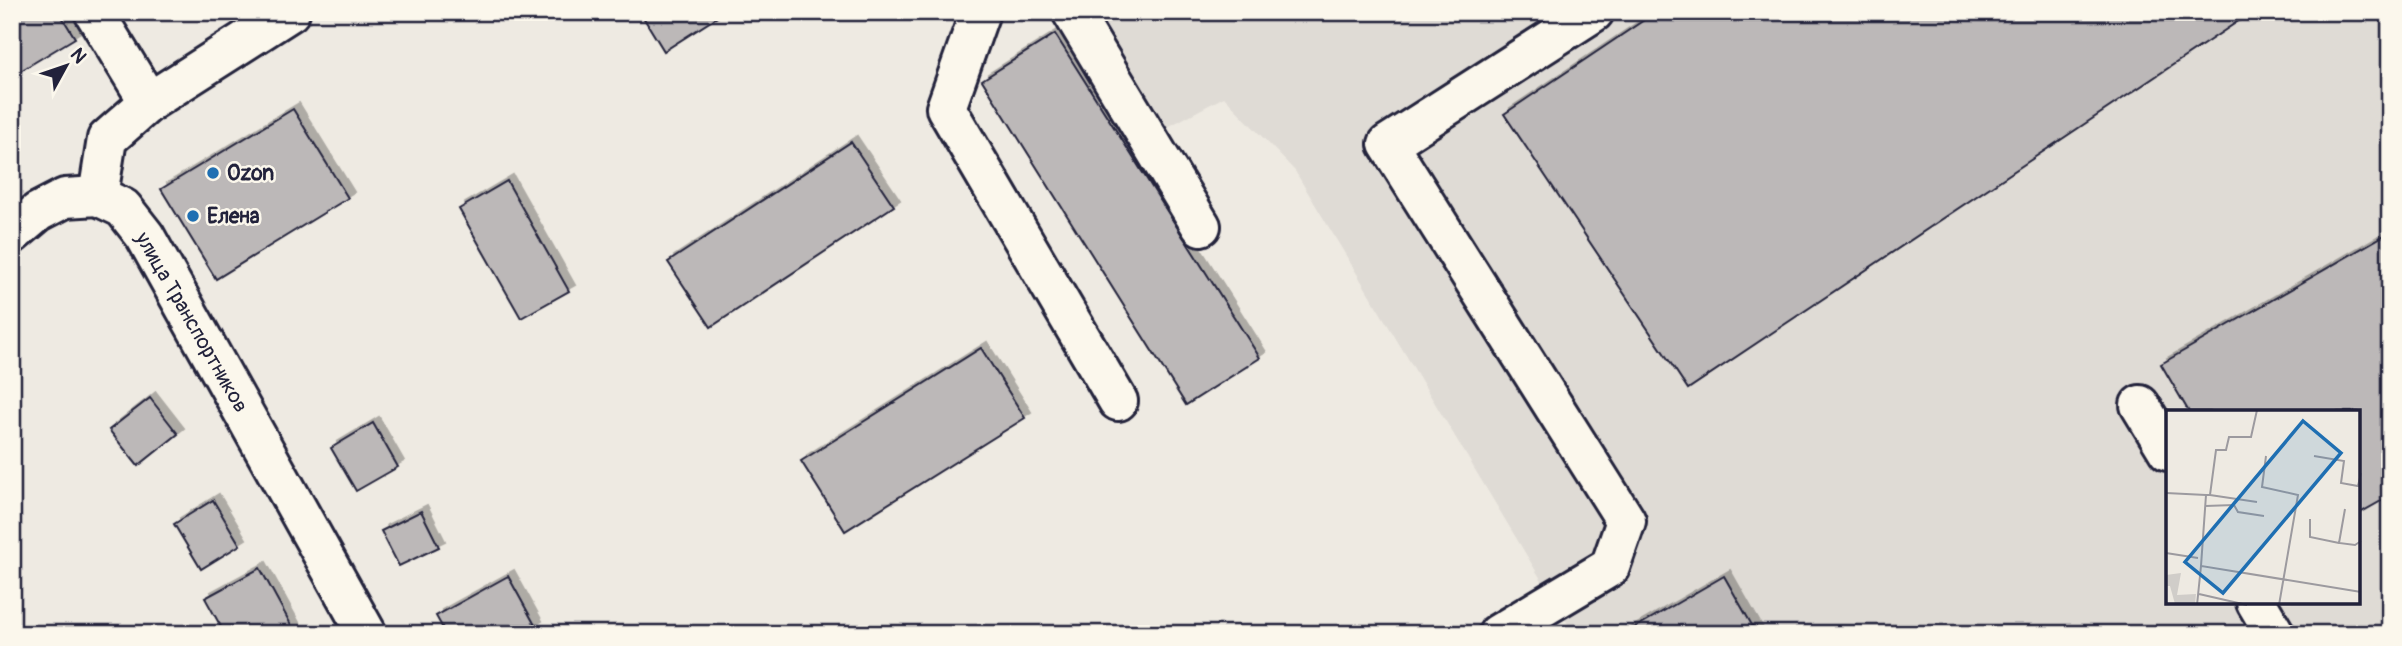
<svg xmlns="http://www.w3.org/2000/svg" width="2402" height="646" viewBox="0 0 2402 646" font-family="Pangolin,sans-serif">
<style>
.built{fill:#dfdbd5;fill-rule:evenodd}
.building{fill:#bcb8b8;stroke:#22223b;stroke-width:2;filter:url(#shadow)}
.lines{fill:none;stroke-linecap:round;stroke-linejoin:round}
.minor-casing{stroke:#22223b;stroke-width:44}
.minor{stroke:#fbf7ec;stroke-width:38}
.poi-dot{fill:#1f6fb2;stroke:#fbf7ec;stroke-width:2.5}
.labels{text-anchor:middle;stroke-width:5;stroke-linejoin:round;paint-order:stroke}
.poi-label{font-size:21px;font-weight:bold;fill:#22223b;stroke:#fbf7ec;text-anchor:start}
.street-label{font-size:21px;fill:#22223b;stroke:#fbf7ec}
.inset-road{fill:none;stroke:#9c9a9f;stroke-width:2}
.view{fill:#1f6fb2;fill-opacity:0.15;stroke:#1f6fb2;stroke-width:3.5}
.inset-edge{fill:none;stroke:#22223b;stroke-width:3.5}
</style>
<defs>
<filter id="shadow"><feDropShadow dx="6" dy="-6" stdDeviation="0" flood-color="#0004"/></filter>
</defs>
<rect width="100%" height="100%" fill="#eeeae2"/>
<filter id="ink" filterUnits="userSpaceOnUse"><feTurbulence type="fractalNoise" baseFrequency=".0143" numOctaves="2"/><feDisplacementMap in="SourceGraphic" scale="14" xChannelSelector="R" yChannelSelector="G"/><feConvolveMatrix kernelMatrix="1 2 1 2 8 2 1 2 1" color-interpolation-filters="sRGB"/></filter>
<g filter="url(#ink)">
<path class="built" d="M 1093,12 L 2390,12 L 2390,634 L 1574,634 L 1295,171 L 1224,97 L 1164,129 ZM 2168,412 L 2358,412 L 2358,602 L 2168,602 Z"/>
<g class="building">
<polygon points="12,12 59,12 75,38 17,73 12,65"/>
<polygon points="640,12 725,12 664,51"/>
<polygon points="1656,12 2252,12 1688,389 1504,114"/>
<polygon points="1055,34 1260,358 1186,405 982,80"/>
<polygon points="293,109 348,198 216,279 161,189"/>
<polygon points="851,142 894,206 711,327 668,262"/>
<polygon points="507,181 569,291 521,318 459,209"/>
<polygon points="2390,232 2390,496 2358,514 2358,412 2189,412 2161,364"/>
<polygon points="981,348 1025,418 845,531 801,461"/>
<polygon points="150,398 178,434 138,466 109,430"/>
<polygon points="373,423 398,467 356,491 331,448"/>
<polygon points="213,500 240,545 201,569 174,524"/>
<polygon points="421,511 439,547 399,566 381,531"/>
<polygon points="260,568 295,632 225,634 205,598"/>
<polygon points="508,576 536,627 524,634 446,634 436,616"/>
<polygon points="1724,576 1757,634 1624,634"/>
</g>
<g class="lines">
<defs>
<g id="minor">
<polyline points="94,12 149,102"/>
<polyline points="290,12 149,102 107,139 98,196 123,208 145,236 367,634"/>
<polyline points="980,12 946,108 1118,401"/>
<polyline points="1072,12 1201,226"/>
<polyline points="12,234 38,212 65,198 98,196"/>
<polyline points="2140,405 2168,451"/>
<polyline points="2256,602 2275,634"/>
<polyline points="1498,634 1610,567 1626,521 1388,144 1594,12"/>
</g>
</defs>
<use href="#minor" class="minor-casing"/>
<use href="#minor" class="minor"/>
</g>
</g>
<g class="poi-dot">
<circle cx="213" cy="173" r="7"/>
<circle cx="193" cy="216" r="7"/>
</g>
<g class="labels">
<g class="poi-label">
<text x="227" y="180">Ozon</text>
<text x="207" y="223">Елена</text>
</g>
<g class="street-label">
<text transform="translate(192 322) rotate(60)" y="7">улица Транспортников</text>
</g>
</g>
<g transform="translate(2166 410)">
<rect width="194" height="194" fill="#eeeae2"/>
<path d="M 15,163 L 11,185 L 30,184 L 29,194 L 9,194 L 4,176 L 0,176 L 0,165 Z" fill="#d0cdc9"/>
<path class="inset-road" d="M 100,46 L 96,77 L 132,85 L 113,195M 148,46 L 178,51 L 175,73 L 192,76 L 195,63M 0,83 L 40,85M 40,85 L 35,156 L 195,182M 40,85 L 44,85 L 50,40 L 60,40 L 63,27 L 85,27 L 91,0M 44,85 L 91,92M 39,96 L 68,95 L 72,102 L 98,106M 179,99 L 173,133 L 189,135 L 195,131M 144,109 L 144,127 L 173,133M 0,143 L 32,148M 33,184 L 81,195M 31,195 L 35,156"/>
<path class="view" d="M 137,11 L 175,43 L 57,183 L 19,152 Z"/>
<rect width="194" height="194" class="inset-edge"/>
</g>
<rect width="2402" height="646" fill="none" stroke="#fbf7ec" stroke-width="42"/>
<rect x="21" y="21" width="2360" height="604" fill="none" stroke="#22223b" stroke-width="2.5" filter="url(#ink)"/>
<g transform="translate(66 66) rotate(50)" stroke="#fbf7ec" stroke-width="5" paint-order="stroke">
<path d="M0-5L12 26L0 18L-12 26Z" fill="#22223b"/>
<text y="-10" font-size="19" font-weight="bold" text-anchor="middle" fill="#22223b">N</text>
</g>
</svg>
